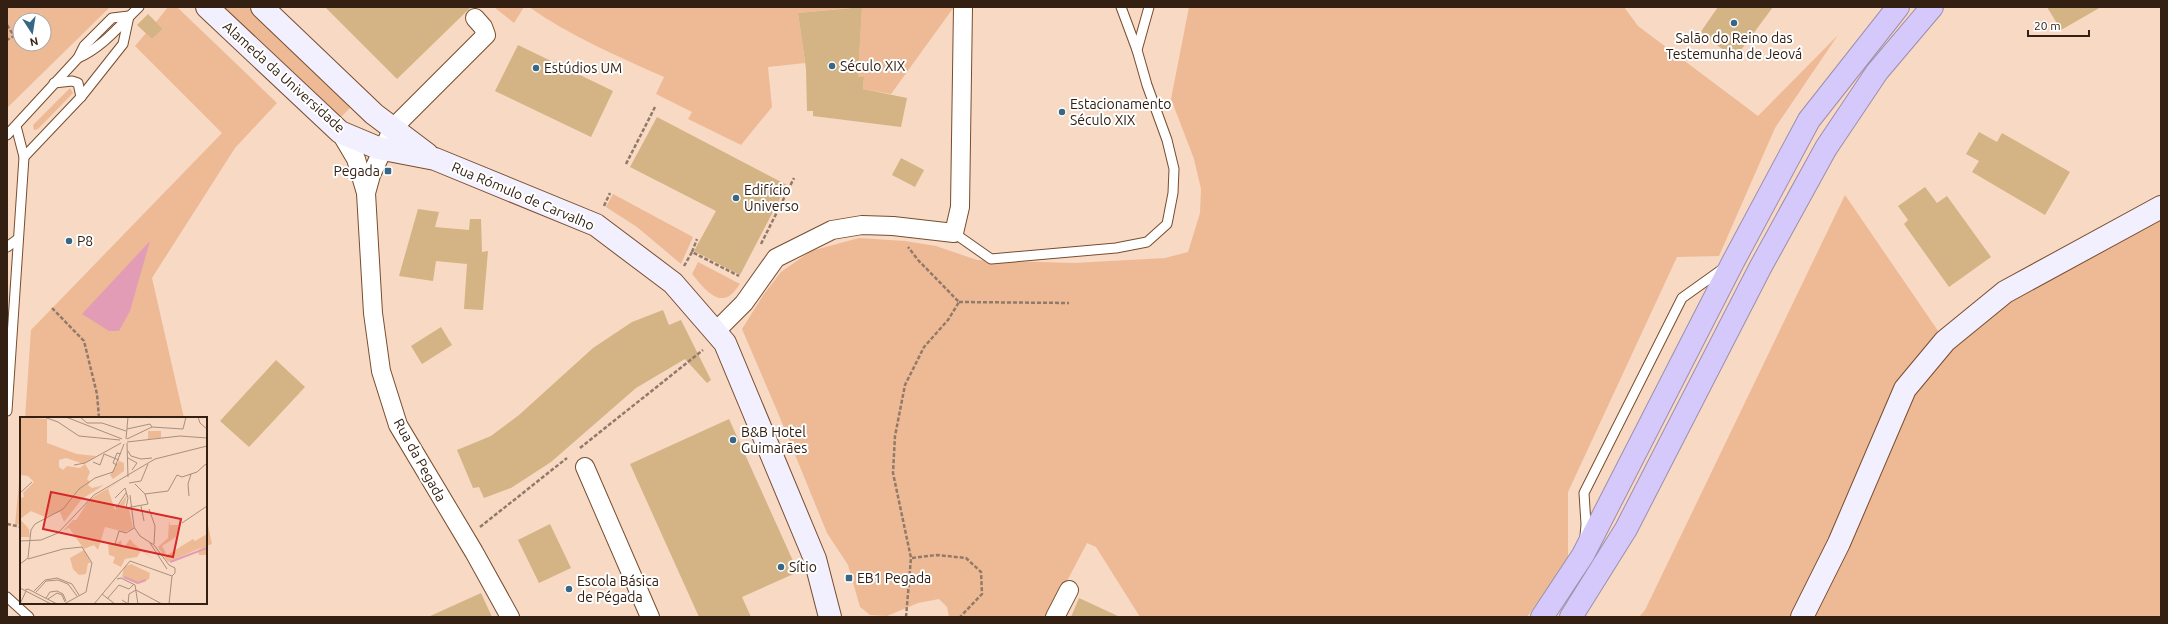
<svg xmlns="http://www.w3.org/2000/svg" width="2168" height="624" viewBox="0 0 2168 624" font-family="Ubuntu,sans-serif">
<style>
.green{fill:#eeba96;fill-rule:evenodd}
.water{fill:#e29cb5}
.building{fill:#d4b384}
.lines{fill:none;stroke-linecap:round;stroke-linejoin:round}
.lane-casing{stroke:#784d2e;stroke-width:11}
.street-casing{stroke:#784d2e;stroke-width:20}
.secondary-casing{stroke:#784d2e;stroke-width:24}
.highway-casing{stroke:#9c8eaa;stroke-width:24}
.path{stroke:#927a69;stroke-width:2.5;stroke-dasharray:4 2;stroke-linecap:butt}
.lane{stroke:#fff;stroke-width:9}
.street{stroke:#fff;stroke-width:18}
.secondary{stroke:#f2effe;stroke-width:22}
.highway{stroke:#d5c9fb;stroke-width:22}
.poi-dot{fill:#366886;stroke:#fff;stroke-width:1.5}
.labels{text-anchor:middle;stroke-width:4;stroke-linejoin:round;paint-order:stroke}
.poi-label{font-size:14px;fill:#332013;stroke:#fff;text-anchor:start}
.street-label{font-size:14px;fill:#332013;stroke:#fff}
.inset-river{fill:none;stroke:#e29cb5;stroke-width:2}
.inset-road{fill:none;stroke:#a98f7d;stroke-width:1}
.view{fill:#d62828;fill-opacity:0.15;stroke:#d62828;stroke-width:2}
.inset-edge{fill:none;stroke:#332013;stroke-width:2}
</style>
<rect width="100%" height="100%" fill="#f8d9c4"/>
<g class="green">
<path d="M 7,7 L 110,7 L 7,108 ZM 20,20 L 44,20 L 44,44 L 20,44 Z"/>
<polygon points="168,7 177,7 277,103 235,148 152,278 184,418 25,418 31,330 222,133 135,46 146,33 152,39 163,29 156,22"/>
<polygon points="223,7 248,7 352,106 340,118"/>
<polygon points="494,7 524,7 514,23"/>
<path d="M 529,7 L 859,7 L 798,13 L 805,63 L 768,67 L 772,107 L 741,145 L 688,119 L 692,112 L 656,94 L 664,77 C 617,56 570,36 529,7 Z"/>
<polygon points="862,7 954,7 891,94 863,89 864,78 858,77"/>
<polygon points="1189,7 1624,7 1638,26 1758,116 1838,35 1775,128 1719,256 1677,257 1568,492 1568,560 1527,617 1140,617 1096,547 1087,543 1048,617 949,617 947,607 939,599 918,603 887,616 870,615 860,607 848,565 827,533 778,413 742,329 764,294 781,272 811,251 859,238 905,241 936,246 977,260 1074,263 1165,258 1188,252 1200,213 1201,189 1194,159 1171,99"/>
<polygon points="70,88 73,93 38,129 34,130 33,125"/>
<polygon points="613,194 693,237 681,264 637,227 606,207"/>
<polygon points="1845,195 1945,341 2161,207 2161,617 1639,617 1645,610"/>
<path d="M 698,262 L 740,284 C 737,288 733,294 729,296 C 715,305 700,283 692,274 Z"/>
<polygon points="21,462 21,524 15,525"/>
<polygon points="206,516 212,544 206,546"/>
</g>
<polygon class="water" points="150,241 130,311 119,331 109,331 82,314"/>
<g class="building">
<polygon points="325,7 471,7 397,79"/>
<polygon points="862,7 858,77 864,77 863,89 907,98 901,127 813,116 813,111 807,111 806,69 798,13"/>
<polygon points="1718,7 1773,7 1735,58 1700,33"/>
<polygon points="2047,7 2101,7 2061,30"/>
<polygon points="148,14 163,29 152,39 137,25"/>
<polygon points="518,45 613,91 591,137 495,91"/>
<polygon points="657,117 787,185 740,275 694,251 716,211 630,167"/>
<polygon points="1979,132 1997,142 2002,133 2070,172 2045,215 1972,172 1979,161 1966,154"/>
<polygon points="901,158 924,170 915,187 892,175"/>
<polygon points="1925,187 1937,203 1947,196 1991,257 1949,287 1904,224 1908,220 1898,206"/>
<polygon points="418,209 439,212 435,227 469,230 470,219 481,219 482,252 488,251 483,310 464,309 467,264 436,261 433,281 399,276"/>
<polygon points="663,310 669,325 681,320 711,380 707,383 685,359 636,388 551,462 511,488 484,498 479,487 473,488 457,450 491,436 519,415 593,348 632,322"/>
<polygon points="441,327 452,345 422,364 411,346"/>
<polygon points="276,360 305,387 249,447 220,421"/>
<polygon points="729,419 798,572 742,597 751,617 699,617 630,464"/>
<polygon points="550,524 571,568 539,583 518,540"/>
<polygon points="481,593 492,617 428,617"/>
<polygon points="1079,598 1120,617 1071,617"/>
</g>
<g class="lines">
<defs>
<g id="lane">
<polyline points="1121,7 1137,50"/>
<path d="M 78,58 C 103,47 119,26 139,7"/>
<polyline points="54,83 72,81 78,83 81,97"/>
<polyline points="7,135 78,58 84,46 112,18 129,16"/>
<polyline points="24,157 81,97 123,44 129,16"/>
<polyline points="954,233 991,259 1116,248 1147,242 1167,224 1173,193 1174,169 1167,140 1147,85 1137,50 1149,7"/>
<polyline points="7,247 18,239"/>
<polyline points="7,411 24,157 16,126"/>
<polyline points="1585,536 1586,524 1584,493 1682,298 1724,268"/>
<polyline points="7,597 29,617"/>
</g>
<g id="street">
<polyline points="340,132 356,159 366,193 373,313 381,371 398,425 474,552 510,617"/>
<polyline points="366,193 371,175 393,128 486,35 483,27 475,18"/>
<polyline points="715,332 744,303 776,258 832,230 862,225 893,226 954,233 960,207 963,7"/>
<polyline points="585,467 650,617"/>
<polyline points="1055,617 1069,590"/>
</g>
<g id="secondary">
<polyline points="207,7 340,132 378,148 435,159 596,225 673,283 725,343 815,559 830,617"/>
<polyline points="262,7 374,114 427,154"/>
<polyline points="1802,617 1839,543 1905,389 1945,341 2005,292 2161,207"/>
</g>
<g id="highway">
<polyline points="1542,617 1583,555 1733,262 1809,120 1898,7"/>
<polyline points="1571,617 1626,529 1760,268 1826,148 1877,72 1932,7"/>
</g>
</defs>
<use href="#lane" class="lane-casing"/>
<use href="#street" class="street-casing"/>
<use href="#secondary" class="secondary-casing"/>
<use href="#highway" class="highway-casing"/>
<g class="path">
<polyline points="7,25 14,36 7,40"/>
<polyline points="626,164 655,107"/>
<polyline points="604,206 610,193"/>
<polyline points="761,244 794,178"/>
<polyline points="692,252 697,239"/>
<polyline points="684,266 692,252 739,276"/>
<polyline points="959,302 1069,303"/>
<polyline points="52,308 84,341 97,394 99,418"/>
<polyline points="580,448 703,350"/>
<polyline points="7,524 21,527"/>
<polyline points="480,527 567,458"/>
<polyline points="912,558 937,555 966,558 981,572 982,594 960,617"/>
<polyline points="906,617 911,558 893,473 895,436 905,385 924,347 948,320 959,302 918,260 908,247"/>
</g>
<use href="#lane" class="lane"/>
<use href="#street" class="street"/>
<use href="#secondary" class="secondary"/>
<use href="#highway" class="highway"/>
</g>
<g class="poi-dot">
<circle cx="1734" cy="23" r="4"/>
<circle cx="832" cy="66" r="4"/>
<circle cx="536" cy="68" r="4"/>
<circle cx="1062" cy="112" r="4"/>
<rect x="384" y="167" width="8" height="8" rx="2"/>
<circle cx="736" cy="198" r="4"/>
<circle cx="69" cy="241" r="4"/>
<circle cx="733" cy="440" r="4"/>
<circle cx="781" cy="567" r="4"/>
<rect x="845" y="574" width="8" height="8" rx="2"/>
<circle cx="569" cy="589" r="4"/>
</g>
<g class="labels">
<g class="poi-label">
<text x="1734" y="43" text-anchor="middle">Salão do Reino das<tspan x="1734" dy="16">Testemunha de Jeová</tspan></text>
<text x="840" y="71">Século XIX</text>
<text x="544" y="73">Estúdios UM</text>
<text x="1070" y="109">Estacionamento<tspan x="1070" dy="16">Século XIX</tspan></text>
<text x="380" y="176" text-anchor="end">Pegada</text>
<text x="744" y="195">Edifício<tspan x="744" dy="16">Universo</tspan></text>
<text x="77" y="246">P8</text>
<text x="741" y="437">B&amp;B Hotel<tspan x="741" dy="16">Guimarães</tspan></text>
<text x="789" y="572">Sítio</text>
<text x="857" y="583">EB1 Pegada</text>
<text x="577" y="586">Escola Básica<tspan x="577" dy="16">de Pégada</tspan></text>
</g>
<g class="street-label">
<text transform="translate(284 77) rotate(42)" y="5">Alameda da Universidade</text>
<text transform="translate(523 196) rotate(23)" y="5">Rua Rómulo de Carvalho</text>
<text transform="translate(420 460) rotate(61)" y="5">Rua da Pegada</text>
</g>
</g>
<g transform="translate(20 417)">
<rect width="187" height="187" fill="#f8d9c4"/>
<path d="M 0,0 L 27,2 L 27,26 L 57,37 L 76,39 L 64,47 L 46,41 L 39,43 L 39,50 L 43,53 L 47,49 L 60,51 L 65,47 L 70,55 L 67,62 L 70,65 L 68,68 L 72,71 L 84,68 L 62,82 L 44,105 L 40,95 L 25,100 L 11,94 L 0,102 L 0,81 L 4,80 L 3,76 L 14,65 L 8,59 L 0,58 ZM 128,14 L 141,14 L 141,21 L 128,22 ZM 99,44 L 104,46 L 104,54 L 93,62 L 90,58 ZM 102,63 L 88,72 L 95,93 L 107,78 L 104,91 L 109,92 L 113,111 L 105,115 L 85,110 L 78,133 L 74,128 L 64,132 L 49,111 L 43,114 L 53,103 L 56,103 L 70,82 ZM 0,102 L 9,112 L 10,120 L 0,120 ZM 149,104 L 150,108 L 159,108 L 156,120 L 142,129 L 146,136 L 143,138 L 138,130 L 148,121 ZM 187,117 L 187,138 L 179,138 L 178,133 L 183,130 L 148,145 L 144,140 L 173,122 L 175,124 ZM 110,122 L 114,127 L 134,142 L 121,134 L 117,140 L 105,142 L 101,150 L 93,146 L 95,140 L 89,138 L 88,127 L 96,127 L 101,123 L 102,129 L 105,129 ZM 64,133 L 71,146 L 68,146 L 66,157 L 59,158 L 53,152 L 50,141 ZM 111,147 L 130,156 L 129,162 L 117,167 L 102,160 L 104,150 Z" fill="#eeba96"/>
<path class="inset-river" d="M 150,145 L 187,131M 104,160 L 118,166 L 126,163"/>
<path class="inset-road" d="M 24,0 L 38,5 L 59,19 L 100,23M 46,0 L 102,22M 60,0 L 67,6 L 82,6 L 106,14M 178,0 L 180,6 L 187,12M 107,12 L 130,7 L 132,10M 106,22 L 108,0M 107,22 L 132,10 L 163,12 L 166,0M 107,25 L 160,19 L 187,21M 107,26 L 108,60M 108,34 L 111,39 L 121,42 L 132,41M 108,41 L 117,46 L 112,53M 73,45 L 80,48 L 84,37 L 99,43M 54,48 L 65,46 L 101,26M 97,48 L 93,46 L 97,36 L 101,37M 109,66 L 121,64 L 128,47M 0,76 L 12,65M 125,77 L 148,74 L 157,58 L 162,60 L 177,55 L 187,46M 110,78 L 114,110 L 120,119 L 134,128 L 149,148 L 155,151 L 155,156 L 152,159M 169,79 L 168,67 L 171,57M 95,81 L 105,71 L 108,81 L 106,91 L 128,87 L 125,77 L 115,67M 121,89 L 124,104M 96,91 L 106,76M 129,92 L 135,109 L 134,127M 162,106 L 187,89M 0,124 L 21,123 L 38,116 L 74,78 L 135,42 L 187,29M 130,126 L 147,152M 95,127 L 99,114 L 106,116 L 114,111M 8,142 L 43,132 L 62,130 L 72,146 L 66,175 L 44,187M 0,147 L 8,141 L 11,113 L 15,107 L 43,92 L 59,72 L 75,61 L 93,55 L 104,27M 97,162 L 101,161 L 115,168 L 118,187M 0,171 L 31,187M 5,173 L 8,172 L 37,187M 116,173 L 142,187M 14,174 L 25,163 L 37,161 L 52,167 L 59,178M 16,175 L 26,164 L 38,163 L 48,167 L 57,179M 82,177 L 95,187M 26,181 L 30,175 L 37,174 L 43,177 L 46,184M 28,182 L 37,176 L 42,178 L 45,185M 87,182 L 99,168 L 109,172 L 114,167M 102,183 L 108,187 L 109,177 L 116,173M 0,187 L 6,174M 74,187 L 110,144 L 152,159M 149,187 L 152,159"/>
<path class="view" d="M 31,75 L 161,102 L 153,140 L 23,112 Z"/>
<rect width="187" height="187" class="inset-edge"/>
</g>
<rect width="2168" height="624" fill="none" stroke="#332013" stroke-width="16"/>
<g transform="translate(32 32) rotate(168)"><circle r="19" fill="#ffffff" stroke="#ada6a1"/>
<path d="M0-3L7 15L0 10L-7 15Z" fill="#366886"/>
<text y="-6" font-size="11" font-weight="bold" text-anchor="middle" fill="#332013">N</text>
</g>
<path d="M2028 30v6h61v-6" fill="none" stroke="#332013" stroke-width="2"/>
<text x="2034" y="30" font-size="12" fill="#332013" stroke="#ffffff" stroke-width="3" paint-order="stroke">20 m</text>
</svg>
